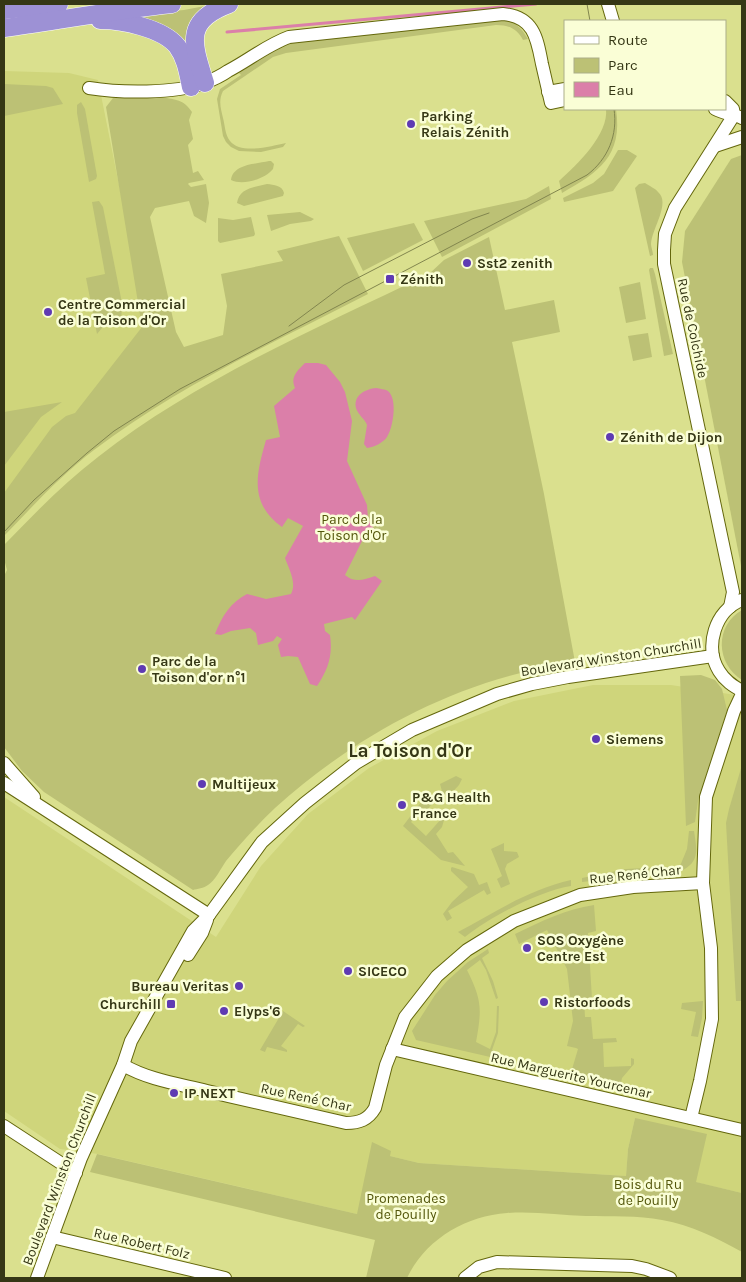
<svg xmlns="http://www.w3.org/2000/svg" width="746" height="1282" viewBox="0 0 746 1282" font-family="Karla,sans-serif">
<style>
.built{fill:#cfd57b}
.green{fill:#bcc175}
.water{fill:#db7fa9}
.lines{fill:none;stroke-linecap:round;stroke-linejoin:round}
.stream{stroke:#db7fa9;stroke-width:3}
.minor-casing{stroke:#64670c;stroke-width:14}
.highway-casing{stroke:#fff;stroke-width:19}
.minor{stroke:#fff;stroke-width:12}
.highway{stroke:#9d91d5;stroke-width:18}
.tram{stroke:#82864e;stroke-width:1}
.poi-dot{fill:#5f3bb3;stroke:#fafed6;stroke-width:2}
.labels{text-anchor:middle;stroke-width:5;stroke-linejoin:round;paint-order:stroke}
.poi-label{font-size:14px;font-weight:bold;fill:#353715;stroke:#fafed6;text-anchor:start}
.street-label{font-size:14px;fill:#353715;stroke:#fafed6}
.park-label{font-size:14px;fill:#53560a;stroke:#fafed6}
.district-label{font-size:19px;font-weight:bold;fill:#353715;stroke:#fafed6}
</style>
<rect width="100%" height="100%" fill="#dae08e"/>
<g class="built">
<polygon points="4,71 69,73 98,80 149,335 4,506"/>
<polygon points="593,685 671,685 742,696 742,1193 695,1182 635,1118 628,1149 626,1176 419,1163 390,1156 357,1214 98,1154 60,1149 4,1111 4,797 216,937 261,866 308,814 369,768 437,731 514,701"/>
</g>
<g class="green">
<polygon points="205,6 207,8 189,41 184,47 124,15 184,10"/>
<path d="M 500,19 C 515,21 521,27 528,39 L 523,40 C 517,29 509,25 496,25 L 286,53 L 273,57 L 223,91 C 218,101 221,109 223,118 C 225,125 225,135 230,141 C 241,155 271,146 286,143 L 283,147 L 261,152 L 239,151 L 231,147 L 226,142 L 223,136 L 217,99 L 220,89 L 241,75 L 239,73 L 270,52 L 282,46 L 298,41 Z"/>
<polygon points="4,84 46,86 53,88 63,104 4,116"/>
<path d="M 162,97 C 176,100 183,99 192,112 L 189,120 L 193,139 L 188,145 L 193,173 L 198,171 L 204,180 L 189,183 L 188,184 L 191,187 L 206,184 L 209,203 L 206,223 L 194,216 L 189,201 L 155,208 L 150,217 L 176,332 L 184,347 L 223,335 L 227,306 L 221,274 L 283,261 L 277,251 L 339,236 L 368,294 C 275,342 178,386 94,450 C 61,475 33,506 4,536 L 4,493 L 52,427 L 66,416 L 75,413 L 142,327 L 106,107 L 113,98 Z"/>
<polygon points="81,102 85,109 97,176 96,179 89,182 77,113 77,105"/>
<path d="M 606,109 L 616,109 C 623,156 599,172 562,193 L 559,181 C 577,165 609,134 606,109 Z"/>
<polygon points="618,150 627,150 637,156 613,191 564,202 563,198 593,183 604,174"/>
<polygon points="742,155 742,571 682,262 685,231 731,159"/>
<path d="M 269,161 L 271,161 L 274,164 L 273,169 C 265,179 243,186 231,180 C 233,164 256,164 269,161 Z"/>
<path d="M 645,183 C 649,186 655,188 658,192 C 671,203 652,228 651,244 C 651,247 653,252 653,255 L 650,256 L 635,188 L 639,184 Z"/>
<path d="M 267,184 C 274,185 282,185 284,193 L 283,196 L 244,206 L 237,203 C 239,188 254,187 267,184 Z"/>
<polygon points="549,186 551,199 442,257 424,221 526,199"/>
<polygon points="99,201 103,207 122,303 121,324 111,317 97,334 86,278 105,274 92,202"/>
<polygon points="300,212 314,219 311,221 290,224 271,231 267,215"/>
<polygon points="251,217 255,234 254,236 220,243 218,241 218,218 233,220"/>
<polygon points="414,223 423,240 363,271 347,238"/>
<path d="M 489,237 L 505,310 L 554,300 L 560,332 L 512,342 L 544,494 L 575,662 C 460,679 361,731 275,808 C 258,824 241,843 226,861 C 221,868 215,881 208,885 C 204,888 197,889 193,890 L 44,792 L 22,771 L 4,747 L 4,576 L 7,570 L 4,559 L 4,545 C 34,514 64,483 98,457 C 196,380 317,328 429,274 L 444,260 Z"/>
<polygon points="650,268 653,268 655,274 673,354 664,356 649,270"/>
<polygon points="640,282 646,319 626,323 619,287"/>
<polygon points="648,333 652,357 633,361 628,336"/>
<polygon points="62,402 41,417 4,466 4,412"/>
<path d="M 742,610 L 742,680 C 716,664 714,626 742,610 Z"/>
<polygon points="701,675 715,680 722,689 727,710 698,801 695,822 686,826 680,676"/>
<polygon points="742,765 742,1001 736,1001 726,823 729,809"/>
<polygon points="456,776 462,779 459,785 448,797 442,791 440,784"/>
<polygon points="422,801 433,802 428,809 425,810 423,808 411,822 426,836 442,818 444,820 442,827 436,834 448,853 453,852 465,866 441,860 403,826"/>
<path d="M 689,831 L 694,831 C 697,850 700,862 681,871 L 582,882 L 582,878 L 626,869 L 680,866 L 687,849 Z"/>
<polygon points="504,843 504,851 517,852 519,857 507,864 505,869 510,884 501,888 497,879 502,876 491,849"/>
<polygon points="452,867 474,874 479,885 487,882 491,893 487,895 484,890 448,911 452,918 447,921 443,914 452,902 468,887 451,871 451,868"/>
<path d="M 571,880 L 571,886 C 539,891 490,917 465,937 L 458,932 C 495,912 530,889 571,880 Z"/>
<path d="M 594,905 L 596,931 L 588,933 L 592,999 L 584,999 L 585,1017 L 591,1017 L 593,1039 L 616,1038 L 617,1042 L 603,1043 L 604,1067 L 631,1066 L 631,1058 L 634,1059 L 634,1064 L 622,1078 L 620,1087 L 570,1076 L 578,1049 L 576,1048 L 567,1046 L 573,1021 L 567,969 L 547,930 L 519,944 L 515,934 C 540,922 566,909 594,905 Z"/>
<path d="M 488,949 L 489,953 L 482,958 L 493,981 L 498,998 L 496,999 L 486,970 L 480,960 L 467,970 C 482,1000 482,1009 476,1042 L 490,1049 L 496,1032 L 497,1006 L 499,1006 L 498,1033 L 492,1050 L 500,1055 L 499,1059 L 416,1040 L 412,1031 L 435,995 L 447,981 L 468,962 Z"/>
<polygon points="703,1001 702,1018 698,1037 691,1036 696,1012 681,1009 682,1003"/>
<polygon points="283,1011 305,1026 303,1027 298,1024 281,1046 287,1050 287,1052 267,1047 265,1052 260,1050"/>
<path d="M 635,1118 L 707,1134 L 696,1182 L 742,1193 L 742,1252 C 716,1238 692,1225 662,1220 C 638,1215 611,1217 586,1216 C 560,1215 533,1211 507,1213 C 465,1216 425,1240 407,1278 L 366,1278 L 375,1240 L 90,1172 L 97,1154 L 357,1214 L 372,1142 L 391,1151 L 390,1156 L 419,1163 L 626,1176 L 628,1149 Z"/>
</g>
<g class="water">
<path d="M 305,363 L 318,363 L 326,365 L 340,382 L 345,392 L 352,421 L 347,461 L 367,505 L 368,519 L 377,534 L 376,537 L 364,537 L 345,575 C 354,583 364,580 375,576 L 382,581 L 355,620 L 352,617 L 324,624 L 325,631 L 330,635 C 333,655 328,670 317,686 L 310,684 L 298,657 L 288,656 L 281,657 L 278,645 L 282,639 L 277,636 L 273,641 L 258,645 L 256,633 L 250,628 L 231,631 L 221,635 L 215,634 C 222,616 230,603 247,594 L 266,599 L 291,594 C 297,583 289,569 285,558 L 303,526 L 288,518 L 282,527 C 249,503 256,475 266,440 L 280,437 L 274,406 L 295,388 C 290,377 297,371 305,363 Z"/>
<path d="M 376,388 C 380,389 385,389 388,391 C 398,399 393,428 387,437 C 383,443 374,447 367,448 L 364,444 L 367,425 C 365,419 358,415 356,408 C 353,395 366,389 376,388 Z"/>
</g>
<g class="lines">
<polyline class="stream" points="227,32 536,4"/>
<defs>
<g id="minor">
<polyline points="608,4 613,21"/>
<path d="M 89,88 C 120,93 174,94 204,83 C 212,80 221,76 228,71 C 249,60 267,45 289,37 L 503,14 C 534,17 537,38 542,64 C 545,77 548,90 551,103 L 565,100"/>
<polyline points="548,92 565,89"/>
<polyline points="725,101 733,109 734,115"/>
<path d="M 715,109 C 724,114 733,114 742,118"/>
<polyline points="715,146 742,137"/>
<path d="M 742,600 C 715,610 704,647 719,671 C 725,681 733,686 742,691"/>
<polyline points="730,607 733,592 664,264 664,250 665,234 675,208 734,115"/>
<polyline points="4,763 34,797"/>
<polyline points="4,783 209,915"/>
<polyline points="188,955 202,933 207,920"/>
<polyline points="392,1049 742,1130"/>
<path d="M 123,1065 C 149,1080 179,1084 207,1091 C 253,1102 299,1112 346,1123 C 359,1123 368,1120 375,1108 L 386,1065 L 405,1017 L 437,976 L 467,950 L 514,921 L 580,895 L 633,887 L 703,883"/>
<polyline points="691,1118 700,1081 712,1019 711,948 703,883 706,797 734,711 742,694"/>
<polyline points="4,1126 76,1173"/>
<polyline points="52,1237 225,1278"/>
<polyline points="37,1278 81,1158 123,1065 131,1041 193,931 209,915 262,842 305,803 356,763 412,730 497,694 532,684 568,677 713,656"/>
<polyline points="465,1278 479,1267 497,1262 632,1266 646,1269 670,1278"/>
</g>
<g id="highway">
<polyline points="4,10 59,4"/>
<path d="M 100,20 C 122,20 162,28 177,46 C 186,58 188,73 191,87"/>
<path d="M 4,28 C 60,20 116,10 172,4"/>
<path d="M 205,83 C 193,44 183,21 229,4"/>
</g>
</defs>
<use href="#minor" class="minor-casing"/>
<use href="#highway" class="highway-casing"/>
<use href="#minor" class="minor"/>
<use href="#highway" class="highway"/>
<g class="tram">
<polyline points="587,4 590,21"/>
<polyline points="289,326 344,285 472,219 489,213"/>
<path d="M 4,532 L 34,500 L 87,453 L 114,431 L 180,389 L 587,175 C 608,159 618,135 614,109"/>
</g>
</g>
<g class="poi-dot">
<circle cx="411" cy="124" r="5"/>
<circle cx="467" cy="263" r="5"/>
<rect x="385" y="274" width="10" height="10" rx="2.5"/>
<circle cx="48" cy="312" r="5"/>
<circle cx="610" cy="437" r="5"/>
<circle cx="142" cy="669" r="5"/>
<circle cx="596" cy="739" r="5"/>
<circle cx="202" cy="784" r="5"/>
<circle cx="402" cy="805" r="5"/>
<circle cx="527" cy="948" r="5"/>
<circle cx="348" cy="971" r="5"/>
<circle cx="239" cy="986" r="5"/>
<circle cx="544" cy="1002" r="5"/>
<rect x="166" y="999" width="10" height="10" rx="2.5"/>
<circle cx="224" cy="1011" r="5"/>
<circle cx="174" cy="1093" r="5"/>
</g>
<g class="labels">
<g class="poi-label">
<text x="421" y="121">Parking<tspan x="421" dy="16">Relais Zénith</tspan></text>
<text x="477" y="268">Sst2 zenith</text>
<text x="400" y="284">Zénith</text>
<text x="58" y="309">Centre Commercial<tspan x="58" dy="16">de la Toison d'Or</tspan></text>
<text x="620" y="442">Zénith de Dijon</text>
<text x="152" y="666">Parc de la<tspan x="152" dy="16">Toison d'or n°1</tspan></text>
<text x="606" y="744">Siemens</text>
<text x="212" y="789">Multijeux</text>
<text x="412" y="802">P&amp;G Health<tspan x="412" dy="16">France</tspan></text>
<text x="537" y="945">SOS Oxygène<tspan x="537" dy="16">Centre Est</tspan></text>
<text x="358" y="976">SICECO</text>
<text x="229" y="991" text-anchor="end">Bureau Veritas</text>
<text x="554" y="1007">Ristorfoods</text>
<text x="161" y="1009" text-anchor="end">Churchill</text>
<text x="234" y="1016">Elyps'6</text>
<text x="184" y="1098">IP NEXT</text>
</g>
<g class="street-label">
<text transform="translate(693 328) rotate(78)" y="5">Rue de Colchide</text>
<text transform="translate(611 657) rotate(-9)" y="5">Boulevard Winston Churchill</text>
<text transform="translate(635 874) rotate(-6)" y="5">Rue René Char</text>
<text transform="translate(571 1075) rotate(13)" y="5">Rue Marguerite Yourcenar</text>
<text transform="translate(306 1097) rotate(12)" y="5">Rue René Char</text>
<text transform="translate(59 1179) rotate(-69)" y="5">Boulevard Winston Churchill</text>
<text transform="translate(142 1243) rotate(13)" y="5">Rue Robert Folz</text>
</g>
<g class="park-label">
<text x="352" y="524">Parc de la<tspan x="352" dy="16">Toison d'Or</tspan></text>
<text x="648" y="1189">Bois du Ru<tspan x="648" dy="16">de Pouilly</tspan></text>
<text x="406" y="1203">Promenades<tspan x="406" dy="16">de Pouilly</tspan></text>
</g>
<g class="district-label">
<text x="410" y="757">La Toison d'Or</text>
</g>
</g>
<rect width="746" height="1282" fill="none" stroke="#353715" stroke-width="10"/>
<rect x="564" y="20" width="162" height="90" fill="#fafed6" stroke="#abae89"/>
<rect x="574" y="36" width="25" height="8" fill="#ffffff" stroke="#abae89"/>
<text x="608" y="45" font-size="15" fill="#353715">Route</text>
<rect x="574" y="58" width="25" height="15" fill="#bcc175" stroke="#abae89"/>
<text x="608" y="70" font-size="15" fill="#353715">Parc</text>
<rect x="574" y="82" width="25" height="15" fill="#db7fa9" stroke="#abae89"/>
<text x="608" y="95" font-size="15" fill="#353715">Eau</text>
</svg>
